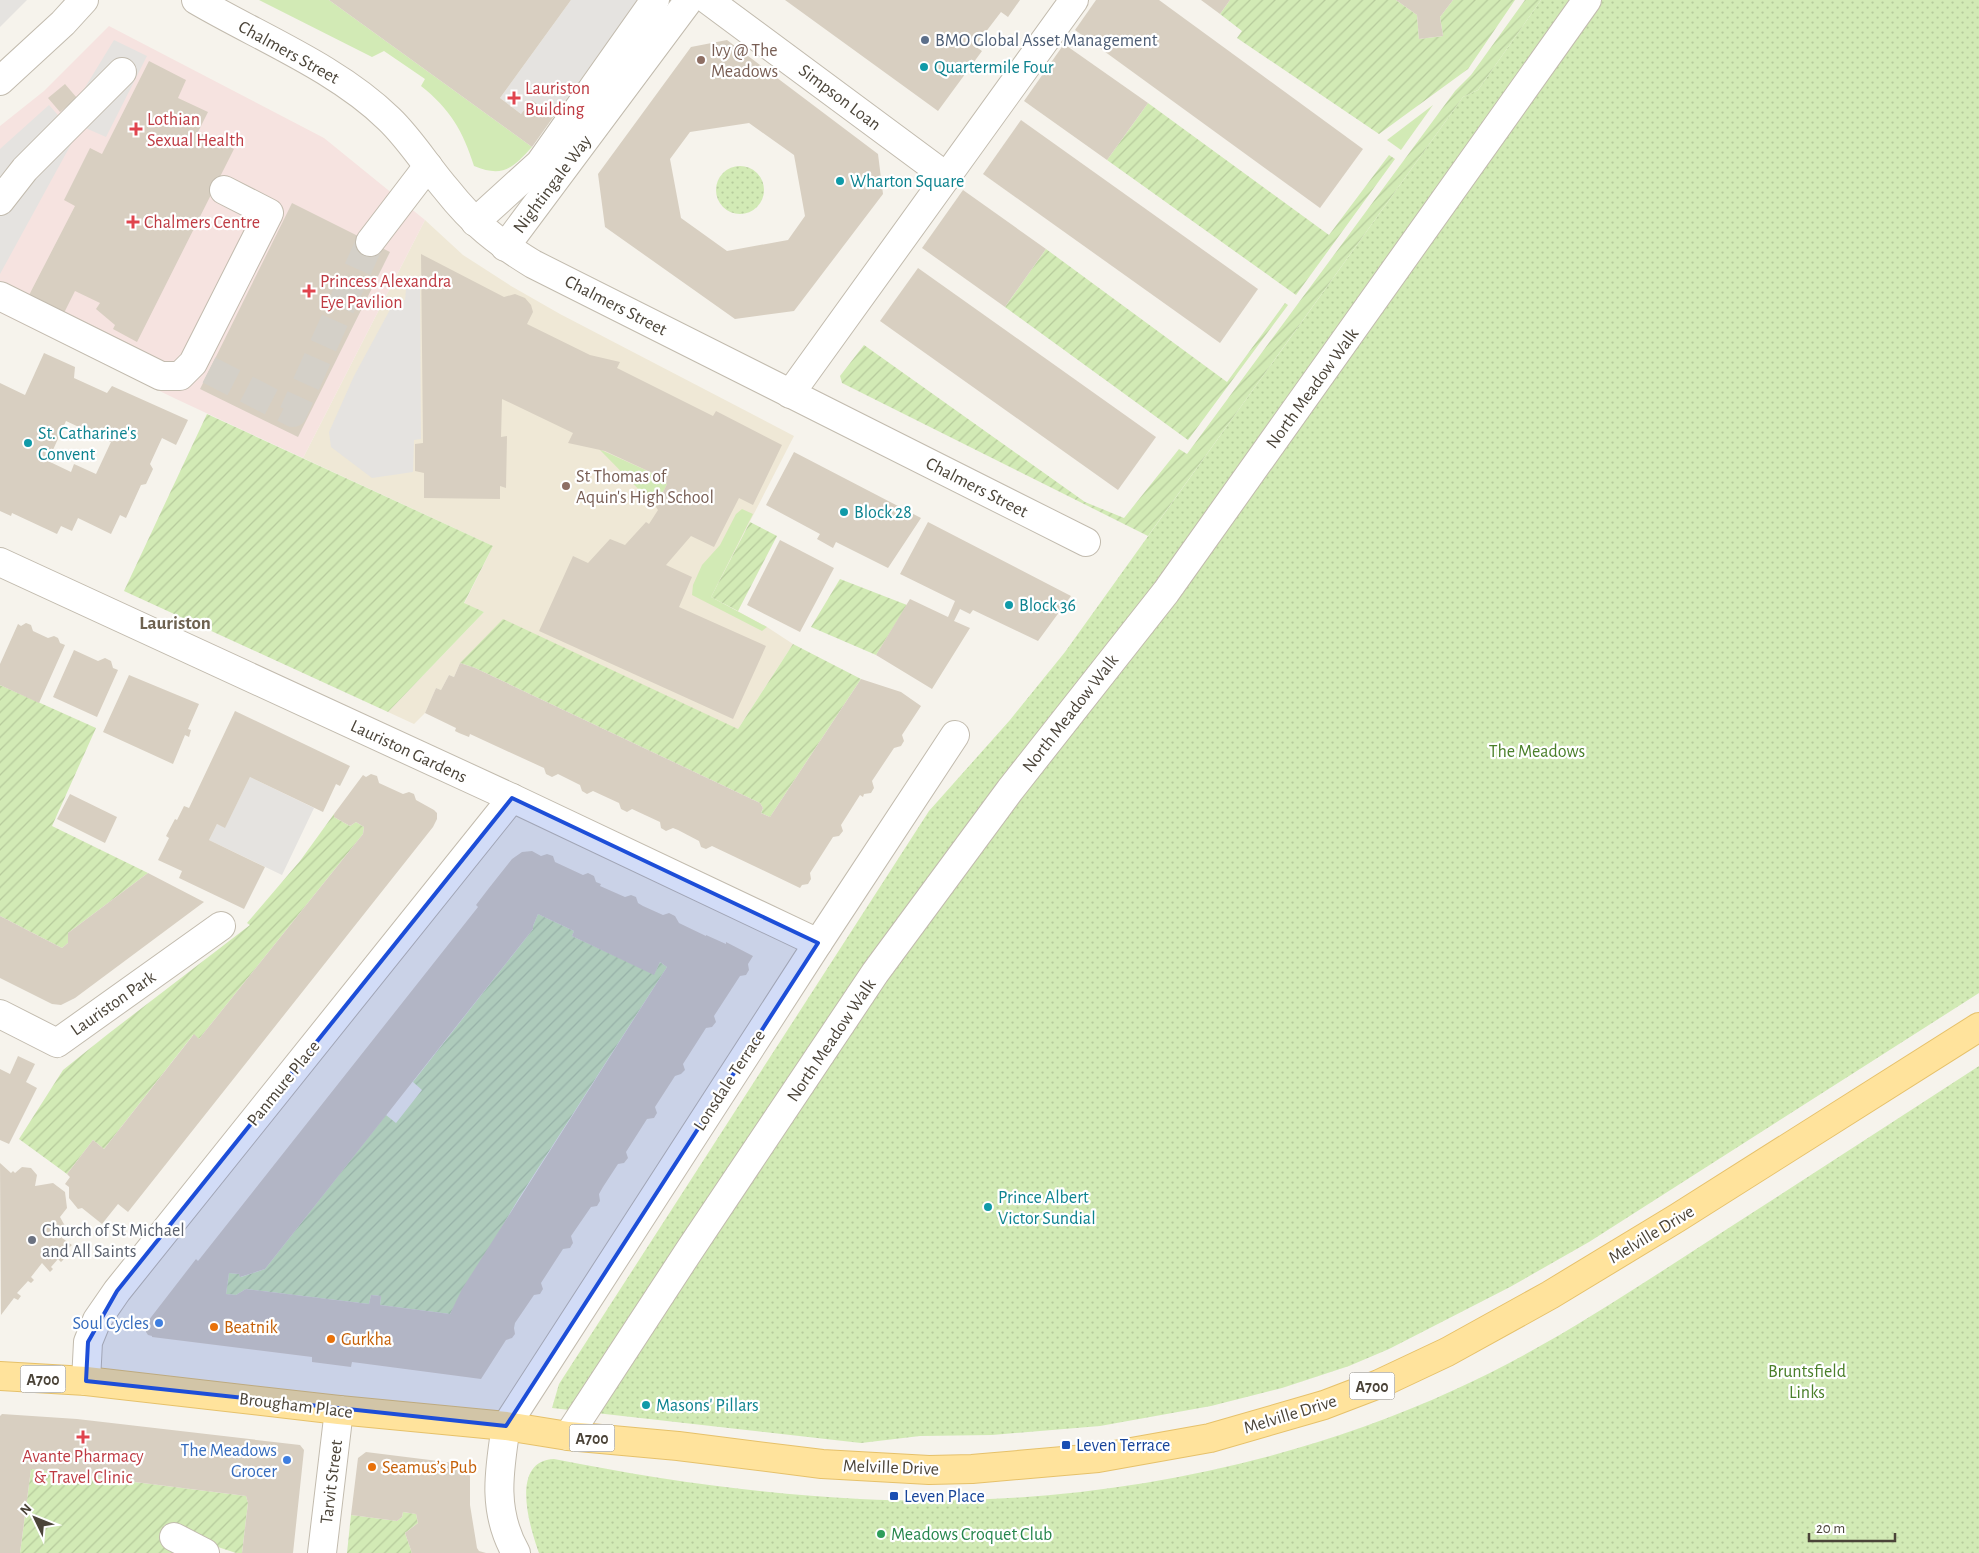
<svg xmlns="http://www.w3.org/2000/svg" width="1979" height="1553" viewBox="0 0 1979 1553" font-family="'Alegreya Sans',sans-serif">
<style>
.education{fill:#efe8d6}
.medical{fill:#f6e3e0}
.grass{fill:#d2eab5}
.park{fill:url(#park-dots)}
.garden{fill:url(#garden-furrows)}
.parking{fill:#e5e3e0}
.building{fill:#d8cfc1;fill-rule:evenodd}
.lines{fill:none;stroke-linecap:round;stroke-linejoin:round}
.minor-tunnel{stroke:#d4d0c8;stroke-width:28;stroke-dasharray:28 14;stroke-linecap:butt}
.minor-casing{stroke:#c2bbae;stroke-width:30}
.major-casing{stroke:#e6c16a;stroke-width:30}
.minor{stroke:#fff;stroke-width:28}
.major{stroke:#ffe39c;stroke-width:28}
.marked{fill:#1d4ed8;fill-opacity:0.2;stroke:#1d4ed8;stroke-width:4;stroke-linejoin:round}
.service-dot{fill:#5c6f8a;stroke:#fff;stroke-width:2}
.education-dot{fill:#8d6e63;stroke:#fff;stroke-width:2}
.culture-dot{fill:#0f9aa8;stroke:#fff;stroke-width:2}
.health-dot{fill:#e0444e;stroke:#fff;stroke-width:2}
.worship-dot{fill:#6b7280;stroke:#fff;stroke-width:2}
.shop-dot{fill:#3f7fe0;stroke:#fff;stroke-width:2}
.food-dot{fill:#e8710a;stroke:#fff;stroke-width:2}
.transit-dot{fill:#1a4fb4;stroke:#fff;stroke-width:2}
.leisure-dot{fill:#2e9e5b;stroke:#fff;stroke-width:2}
.labels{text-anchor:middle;stroke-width:4.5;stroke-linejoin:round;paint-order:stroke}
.shield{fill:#fff;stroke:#817c74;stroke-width:1}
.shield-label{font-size:16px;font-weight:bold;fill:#4b4439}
.service-label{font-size:18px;fill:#4e5e75;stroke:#fff;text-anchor:start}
.education-label{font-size:18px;fill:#785e54;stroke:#fff;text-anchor:start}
.street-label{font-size:18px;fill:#4b4439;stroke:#fff}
.culture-label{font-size:18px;fill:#0d838f;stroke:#fff;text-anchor:start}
.health-label{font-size:18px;fill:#be3a42;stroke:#fff;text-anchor:start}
.park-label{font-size:18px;fill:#4a7f2a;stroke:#fff}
.worship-label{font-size:18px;fill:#5b616d;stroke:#fff;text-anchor:start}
.shop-label{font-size:18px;fill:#366cbe;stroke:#fff;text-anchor:end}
.food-label{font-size:18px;fill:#c56008;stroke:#fff;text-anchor:start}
.transit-label{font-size:18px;fill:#164399;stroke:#fff;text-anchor:start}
.leisure-label{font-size:18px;fill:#27864d;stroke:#fff;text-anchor:start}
.neighbourhood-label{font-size:19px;font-weight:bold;fill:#6e6250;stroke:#fff}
</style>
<defs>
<pattern id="park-dots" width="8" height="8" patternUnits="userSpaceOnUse" patternTransform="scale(1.25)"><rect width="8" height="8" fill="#d2eab5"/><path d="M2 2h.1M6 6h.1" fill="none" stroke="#b6ca9c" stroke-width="1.8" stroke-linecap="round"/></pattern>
<pattern id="garden-furrows" width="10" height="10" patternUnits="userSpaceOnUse" patternTransform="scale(1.25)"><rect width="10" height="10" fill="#d2eab5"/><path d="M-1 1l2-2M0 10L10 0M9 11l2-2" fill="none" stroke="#b6ca9c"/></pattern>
</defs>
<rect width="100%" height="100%" fill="#f6f3ec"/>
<polygon class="education" points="425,220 463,255 511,286 560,314 794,436 711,597 767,627 793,644 738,729 460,663 454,677 449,675 441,690 436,688 425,713 414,724 388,712 484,612 464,604 493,546 303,458"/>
<polygon class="medical" points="109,26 324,138 425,220 303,458 174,398 0,313 0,126 44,91"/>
<g class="grass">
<path d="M 259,0 L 329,0 L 532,147 C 513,168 503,178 474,166 C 463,131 450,109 421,86 L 425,79 L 384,51 L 372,57 Z"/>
<polygon points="1433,105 1401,150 1387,140"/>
<polygon points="599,449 661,477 667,484 656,507"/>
<polygon points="742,509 753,514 711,597 767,627 762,631 692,595 693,585 702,565 720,545 736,514"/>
</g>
<g class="park">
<polygon points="1541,0 1979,0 1979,993 1589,1242 1510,1287 1389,1349 1349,1366 1282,1388 1211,1406 1100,1426 992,1435 920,1436 861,1443 552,1408 559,1384 929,811 1010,720 1065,652 1463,97 1478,90"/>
<circle cx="740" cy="190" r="24"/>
<path d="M 1979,1066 L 1979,1553 L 539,1553 C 530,1528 509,1461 554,1459 C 655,1479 757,1494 860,1499 C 1060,1509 1271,1474 1454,1390 C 1543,1350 1625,1295 1707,1242 C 1797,1184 1888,1125 1979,1066 Z"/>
</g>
<g class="garden">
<polygon points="1230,0 1396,0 1417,15 1419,39 1443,36 1440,17 1453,0 1515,0 1468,69 1379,134 1237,38 1242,31 1220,14"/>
<polygon points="1525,0 1541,0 1478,90 1463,97 1148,536 842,383 840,376 864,345 1085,502 1124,518 1179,449 1187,454 1455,91 1471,75"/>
<polygon points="1148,103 1329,235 1389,155 1395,159 1296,295 1107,160"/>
<polygon points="1046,249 1227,382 1285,303 1288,305 1188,440 1005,307"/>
<polygon points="207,414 493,546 464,603 484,612 388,712 124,591"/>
<polygon points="750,522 777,536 738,611 711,597"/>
<polygon points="840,579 907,605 876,655 811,627"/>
<polygon points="503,619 738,729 793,644 861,679 770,817 761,813 763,808 760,803 475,668 460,663"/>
<polygon points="0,685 96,728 52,826 148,873 68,933 68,943 62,948 0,916"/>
<polygon points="334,814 334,817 350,826 356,822 364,827 363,834 199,1039 193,1035 104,1149 93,1140 67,1174 19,1139 63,1070 108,1034 250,925 247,923 300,861"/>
<polygon points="538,914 574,931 572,936 654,974 660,962 667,967 519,1198 450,1314 380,1305 381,1296 371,1295 369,1304 246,1289 236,1295 226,1294 229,1273 239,1274 241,1277 265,1269 386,1115 396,1123 422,1090 413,1082 533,929 533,926"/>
<polygon points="31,1469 246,1496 248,1503 242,1553 236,1553 209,1544 186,1553 20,1553"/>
<polygon points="403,1512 416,1514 418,1523 405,1533 412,1553 347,1553 351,1515 397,1521 402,1517"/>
</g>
<g class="parking">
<polygon points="0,0 27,0 0,27"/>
<polygon points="571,0 676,0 642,47 617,29 554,116 532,100 521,114 500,98"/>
<polygon points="114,40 147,56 106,137 81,126 0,274 0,149 49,105 64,122"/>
<polygon points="420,279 421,439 414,440 413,472 372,478 331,447 329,432 354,376 393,304 405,300 407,280"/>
<polygon points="250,777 314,808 282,875 209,840 217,824 225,827"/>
</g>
<g class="building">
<polygon points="329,0 571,0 500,98 521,114 532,100 554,116 532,147"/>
<polygon points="785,0 1020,0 1008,17 1001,12 975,46 982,51 938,111"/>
<polygon points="1096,0 1159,0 1363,149 1320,208 1075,30"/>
<polygon points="1201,0 1230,0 1220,14"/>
<polygon points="1396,0 1453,0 1440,17 1443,36 1419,39 1417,15"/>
<path d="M 727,40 L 878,154 L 883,194 L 794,311 L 735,319 L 605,227 L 598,174 L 691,47 ZM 749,123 L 794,155 L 805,216 L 788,240 L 727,251 L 681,218 L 670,159 L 690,132 Z"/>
<polygon points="1064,44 1148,103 1107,160 1024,101"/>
<polygon points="149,61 186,80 178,98 208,112 198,132 234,149 137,342 113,329 115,325 96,309 100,303 75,291 61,319 26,301 75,206 64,200 90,148 102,154"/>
<polygon points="65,84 77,98 60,112 48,98"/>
<polygon points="1021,120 1258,289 1220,343 983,174"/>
<polygon points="963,190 1046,249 1005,307 922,248"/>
<polygon points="292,203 390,252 298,437 200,389"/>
<polygon points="421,254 504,297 515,294 525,298 531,305 533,312 527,324 590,355 620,362 617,368 713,416 716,411 782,445 753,505 739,498 714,547 691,536 666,565 692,577 679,607 766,646 733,719 539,631 573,556 588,563 610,539 625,545 646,522 649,524 658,510 656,507 667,484 661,477 605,451 568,443 573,433 502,399 501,437 507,436 506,488 500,486 500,499 424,498 424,473 415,471 415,444 423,443"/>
<polygon points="918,268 1156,437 1118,490 880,321"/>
<path d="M 44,353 L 75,367 L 74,378 L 107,393 L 112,386 L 188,420 L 176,445 L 162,438 L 150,464 L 153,469 L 146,484 L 141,485 L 126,518 L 120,515 L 111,534 L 78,518 L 72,531 L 61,526 L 57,534 L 12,513 L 11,516 L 0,511 L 0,383 L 25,395 ZM 66,421 L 111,442 L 96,474 L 74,464 L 71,472 L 48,461 Z"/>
<polygon points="794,452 921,518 888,568 836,542 833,548 817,539 820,534 766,505"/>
<polygon points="928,522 1071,596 1038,641 973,610 970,614 960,609 954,621 970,628 932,689 876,655 910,599 948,617 955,601 900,574"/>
<polygon points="780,540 834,568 800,632 747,605"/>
<polygon points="26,623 31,625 33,631 48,638 54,636 58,638 60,643 65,645 39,703 0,685 0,664 18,624 21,626"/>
<polygon points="74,650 98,661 105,658 111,661 113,668 118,670 97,717 53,697"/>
<polygon points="460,663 475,668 760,803 763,808 761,813 770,817 861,679 901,692 921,706 902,735 904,741 901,746 894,748 872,781 874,788 871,793 864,794 863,797 860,795 841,825 843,831 839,836 833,837 810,873 811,879 808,884 802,885 800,888 712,846 706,849 701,847 699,841 678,830 673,828 666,831 661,828 660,822 632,809 627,812 621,809 619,803 593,791 587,794 582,791 580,785 558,774 552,777 546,774 544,768 470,734 469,737 459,733 455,731 456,728 425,713 436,688 441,690 449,675 454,677"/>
<polygon points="129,675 199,704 188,729 191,730 189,737 185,735 173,764 103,732"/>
<polygon points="235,711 350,766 340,786 336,784 323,812 250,777 225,828 217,824 209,840 265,867 244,909 179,878 182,871 158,860 169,838 166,836 175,819 177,820 184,806 189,808"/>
<polygon points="371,774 377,776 379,783 403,794 409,792 414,794 416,800 434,810 437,813 437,819 433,827 128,1212 118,1204 102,1224 82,1208 78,1209 69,1198 69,1187 65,1184 70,1177 67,1174 93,1140 104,1149 194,1034 199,1039 363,834 364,827 356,822 350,826 334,817 334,814 363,775 366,777"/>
<polygon points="70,794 117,817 105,843 57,819"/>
<path d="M 532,851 L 541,856 L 547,854 L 553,856 L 555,862 L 583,875 L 588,873 L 594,876 L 596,882 L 601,884 L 600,886 L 625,897 L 631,895 L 636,897 L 638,903 L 643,906 L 663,915 L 669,913 L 675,916 L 679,923 L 706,936 L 706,935 L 726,944 L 726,942 L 753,956 L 748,964 L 749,970 L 746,975 L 740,976 L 714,1016 L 716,1022 L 712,1027 L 706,1028 L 683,1064 L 685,1070 L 681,1074 L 675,1076 L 655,1107 L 657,1113 L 654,1118 L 647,1119 L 626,1152 L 628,1158 L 624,1163 L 618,1164 L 603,1187 L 599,1194 L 600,1201 L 597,1206 L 591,1207 L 571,1236 L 573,1243 L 570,1248 L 563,1249 L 541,1283 L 543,1289 L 540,1294 L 534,1295 L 515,1323 L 514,1328 L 515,1334 L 512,1338 L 506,1340 L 481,1379 L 352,1362 L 351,1367 L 312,1362 L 312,1357 L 152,1337 L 152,1336 L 148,1335 L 146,1332 L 145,1325 L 196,1259 L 198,1261 L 478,907 L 476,905 L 489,888 L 512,859 L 522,852 ZM 538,914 L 574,931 L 572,936 L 654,975 L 660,962 L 667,967 L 462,1289 L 450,1314 L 380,1305 L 381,1296 L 371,1295 L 369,1304 L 246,1289 L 236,1295 L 226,1294 L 229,1273 L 239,1274 L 240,1277 L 265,1269 L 533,929 L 533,926 Z"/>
<polygon points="148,873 204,902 75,998 61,1005 52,1004 0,978 0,916 62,948 68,943 68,933"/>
<polygon points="18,1056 35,1064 26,1082 37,1088 9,1144 0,1140 0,1069 10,1074"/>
<polygon points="0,1163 11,1173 13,1171 15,1173 22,1167 31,1168 37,1175 35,1186 53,1183 65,1192 67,1208 60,1217 65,1226 62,1238 72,1245 60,1256 64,1259 61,1262 58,1259 51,1267 53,1269 50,1272 42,1263 31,1277 34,1280 31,1283 28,1281 17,1293 21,1296 18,1300 14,1298 1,1315"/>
<polygon points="2,1414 77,1419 300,1445 304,1450 293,1553 242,1553 248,1503 246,1496 31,1469 20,1553 0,1553 0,1416"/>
<polygon points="366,1452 462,1464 470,1471 470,1505 477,1548 479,1551 486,1553 412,1553 405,1533 418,1523 416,1514 403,1512 402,1517 397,1521 351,1515 358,1458"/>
</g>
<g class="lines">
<polyline class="minor-tunnel" points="209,370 293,413 370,242"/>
<defs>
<g id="minor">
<path d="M 196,0 C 259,37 337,68 389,119 C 411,140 427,167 447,190 C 473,223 497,242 533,264 L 1086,542"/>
<polyline points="708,0 947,177"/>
<polyline points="0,81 63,23 84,0"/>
<polyline points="0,201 25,169 122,72"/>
<polyline points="475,222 540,163 655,0"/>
<polyline points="370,242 428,166"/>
<polyline points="505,247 689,0"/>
<polyline points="0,296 161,376 180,376 193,363 269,213 224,190"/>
<polyline points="790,394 1074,0"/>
<polyline points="0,562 512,798 818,943"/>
<polyline points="0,1014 57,1043 221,926"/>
<polyline points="86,1381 88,1342 97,1320 117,1291 512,798"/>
<polyline points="568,1436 689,1251 875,973 1010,790 1166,592 1587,0"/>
<polyline points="174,1537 205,1553"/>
<polyline points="322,1553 339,1410"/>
<path d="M 516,1553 C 492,1511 499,1471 506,1426 L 818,943 L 955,735"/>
</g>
<polyline id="major" points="0,1376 86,1381 339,1410 506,1426 568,1436 678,1446 822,1464 929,1470 972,1469 1098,1458 1210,1438 1324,1405 1379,1384 1447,1352 1550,1295 1677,1218 1979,1027"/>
</defs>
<use href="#minor" class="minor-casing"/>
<use href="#major" class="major-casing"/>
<use href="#minor" class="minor"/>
<use href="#major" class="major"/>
</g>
<path class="marked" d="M 512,798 L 818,943 L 506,1426 L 86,1381 L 88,1342 L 117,1291 Z"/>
<circle class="service-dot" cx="925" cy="40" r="5"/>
<g class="education-dot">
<circle cx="701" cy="60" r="5"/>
<circle cx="566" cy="486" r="5"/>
</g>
<g class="culture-dot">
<circle cx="924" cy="67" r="5"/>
<circle cx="840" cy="181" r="5"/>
<circle cx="28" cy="443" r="5"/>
<circle cx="844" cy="512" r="5"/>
<circle cx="1009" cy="605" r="5"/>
<circle cx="988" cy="1207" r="5"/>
<circle cx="646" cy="1405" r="5"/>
</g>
<g class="health-dot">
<path d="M511.5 90.5h5v5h5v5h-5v5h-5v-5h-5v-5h5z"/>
<path d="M133.5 121.5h5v5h5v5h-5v5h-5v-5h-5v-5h5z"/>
<path d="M130.5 214.5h5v5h5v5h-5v5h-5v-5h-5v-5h5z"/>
<path d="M306.5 283.5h5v5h5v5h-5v5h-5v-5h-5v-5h5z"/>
<path d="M80.5 1429.5h5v5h5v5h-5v5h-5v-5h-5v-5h5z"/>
</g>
<circle class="worship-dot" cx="32" cy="1240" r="5"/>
<g class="shop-dot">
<circle cx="159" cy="1323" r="5"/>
<circle cx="287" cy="1460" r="5"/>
</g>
<g class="food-dot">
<circle cx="214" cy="1327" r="5"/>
<circle cx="331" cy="1339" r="5"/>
<circle cx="372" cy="1467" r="5"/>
</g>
<g class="transit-dot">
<rect x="1061" y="1440" width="10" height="10" rx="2.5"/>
<rect x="889" y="1491" width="10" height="10" rx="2.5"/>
</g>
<circle class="leisure-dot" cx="881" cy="1534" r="5"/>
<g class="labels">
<g class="shield">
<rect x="20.5" y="1365.5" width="45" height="27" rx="4"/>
<rect x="1349.5" y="1372.5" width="45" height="27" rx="4"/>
<rect x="569.5" y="1424.5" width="45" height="27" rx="4"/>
</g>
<g class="shield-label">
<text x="43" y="1385">A700</text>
<text x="1372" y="1392">A700</text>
<text x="592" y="1444">A700</text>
</g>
<g class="service-label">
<text x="935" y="46">BMO Global Asset Management</text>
</g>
<g class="education-label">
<text x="711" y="56">Ivy @ The<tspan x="711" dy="21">Meadows</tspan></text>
<text x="576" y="482">St Thomas of<tspan x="576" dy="21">Aquin's High School</tspan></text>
</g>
<g class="street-label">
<text transform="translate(289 52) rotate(29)" y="6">Chalmers Street</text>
<text transform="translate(840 97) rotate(37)" y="6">Simpson Loan</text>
<text transform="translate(552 184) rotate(-53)" y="6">Nightingale Way</text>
<text transform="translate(616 305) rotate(27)" y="6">Chalmers Street</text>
<text transform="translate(1312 388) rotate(-54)" y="6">North Meadow Walk</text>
<text transform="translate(977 487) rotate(27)" y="6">Chalmers Street</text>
<text transform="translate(1070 713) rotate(-52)" y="6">North Meadow Walk</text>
<text transform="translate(409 751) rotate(25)" y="6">Lauriston Gardens</text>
<text transform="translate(113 1003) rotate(-35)" y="6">Lauriston Park</text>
<text transform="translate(831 1040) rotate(-56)" y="6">North Meadow Walk</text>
<text transform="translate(729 1080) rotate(-57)" y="6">Lonsdale Terrace</text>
<text transform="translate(283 1083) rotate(-51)" y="6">Panmure Place</text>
<text transform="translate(1651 1234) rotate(-31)" y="6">Melville Drive</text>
<text transform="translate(296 1405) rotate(7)" y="6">Brougham Place</text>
<text transform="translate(1290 1414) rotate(-17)" y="6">Melville Drive</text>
<text transform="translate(891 1467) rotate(2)" y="6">Melville Drive</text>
<text transform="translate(331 1482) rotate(-83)" y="6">Tarvit Street</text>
</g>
<g class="culture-label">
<text x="934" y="73">Quartermile Four</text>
<text x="850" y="187">Wharton Square</text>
<text x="38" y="439">St. Catharine's<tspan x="38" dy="21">Convent</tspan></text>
<text x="854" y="518">Block 28</text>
<text x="1019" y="611">Block 36</text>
<text x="998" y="1203">Prince Albert<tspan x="998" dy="21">Victor Sundial</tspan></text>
<text x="656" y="1411">Masons' Pillars</text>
</g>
<g class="health-label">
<text x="525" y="94">Lauriston<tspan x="525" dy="21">Building</tspan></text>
<text x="147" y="125">Lothian<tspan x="147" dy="21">Sexual Health</tspan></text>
<text x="144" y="228">Chalmers Centre</text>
<text x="320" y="287">Princess Alexandra<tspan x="320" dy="21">Eye Pavilion</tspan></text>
<text x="83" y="1462" text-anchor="middle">Avante Pharmacy<tspan x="83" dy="21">&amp; Travel Clinic</tspan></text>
</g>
<g class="park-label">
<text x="1537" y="757">The Meadows</text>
<text x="1807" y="1377">Bruntsfield<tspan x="1807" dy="21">Links</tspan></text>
</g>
<g class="worship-label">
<text x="42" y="1236">Church of St Michael<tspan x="42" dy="21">and All Saints</tspan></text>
</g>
<g class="shop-label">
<text x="149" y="1329">Soul Cycles</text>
<text x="277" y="1456">The Meadows<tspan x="277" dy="21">Grocer</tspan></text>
</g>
<g class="food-label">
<text x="224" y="1333">Beatnik</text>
<text x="341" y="1345">Gurkha</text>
<text x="382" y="1473">Seamus’s Pub</text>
</g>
<g class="transit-label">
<text x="1076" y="1451">Leven Terrace</text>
<text x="904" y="1502">Leven Place</text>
</g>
<g class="leisure-label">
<text x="891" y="1540">Meadows Croquet Club</text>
</g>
<g class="neighbourhood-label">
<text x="175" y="629">Lauriston</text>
</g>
</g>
<g transform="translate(35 1518) rotate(313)" stroke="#ffffff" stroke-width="4" paint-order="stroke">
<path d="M0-4L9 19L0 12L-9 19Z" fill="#4b4439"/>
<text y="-8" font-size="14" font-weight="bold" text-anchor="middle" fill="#4b4439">N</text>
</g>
<path d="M1809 1533v8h86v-8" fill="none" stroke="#4b4439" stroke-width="2.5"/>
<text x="1816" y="1533" font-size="15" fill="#4b4439" stroke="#ffffff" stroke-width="4" paint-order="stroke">20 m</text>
</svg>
